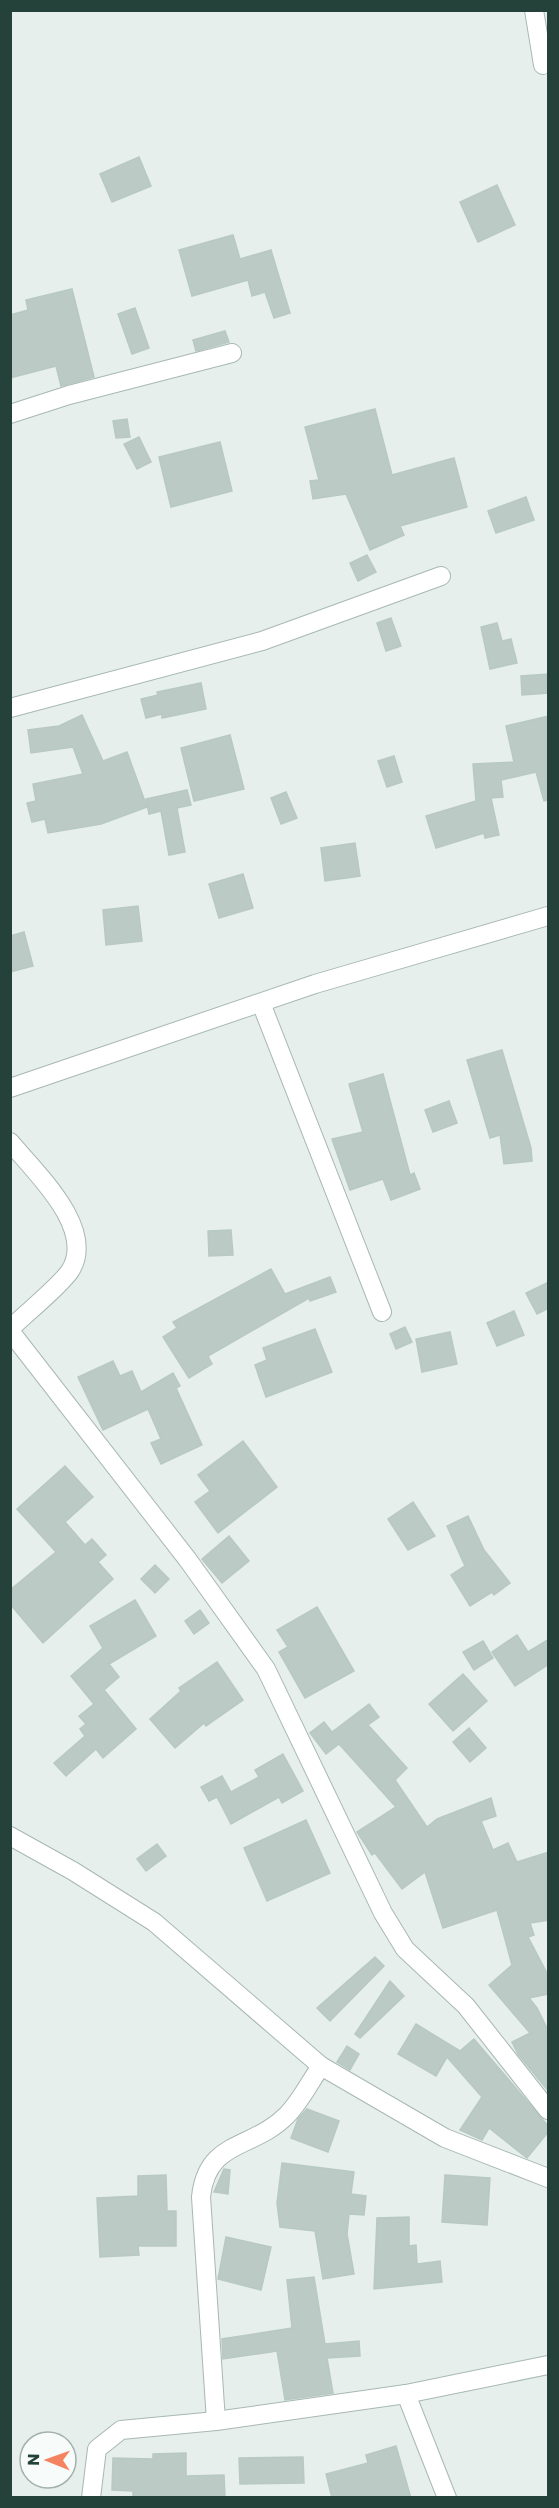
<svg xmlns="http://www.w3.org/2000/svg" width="559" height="2508" viewBox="0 0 559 2508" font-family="Poppins,sans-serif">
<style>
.building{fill:#bbcac4;stroke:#b8c9c2;stroke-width:1.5}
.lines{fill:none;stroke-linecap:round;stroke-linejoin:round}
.minor-casing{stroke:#a8b8b2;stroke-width:20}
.minor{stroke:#fff;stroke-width:18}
</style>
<rect width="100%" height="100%" fill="#e6efeb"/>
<g class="building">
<polygon points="139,157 151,186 112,202 100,174"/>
<polygon points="497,185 515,225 478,242 460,202"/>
<polygon points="233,235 240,259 271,250 290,313 274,318 265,292 252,296 248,280 192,296 179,250"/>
<polygon points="72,289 94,377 61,386 56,366 10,378 10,315 28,310 26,300"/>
<polygon points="135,308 149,348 132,354 118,314"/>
<polygon points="225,331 229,342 196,351 193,340"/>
<polygon points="375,409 392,475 454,458 467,507 400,526 404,535 370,550 346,494 313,499 310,481 319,480 305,427"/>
<polygon points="127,419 130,437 116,438 113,421"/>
<polygon points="139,437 151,462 137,469 124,444"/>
<polygon points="220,442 232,491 171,507 159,457"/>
<polygon points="526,497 534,520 496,533 488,511"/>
<polygon points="367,555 376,572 358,581 350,563"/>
<polygon points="391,618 401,646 386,651 377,623"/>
<polygon points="497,623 502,641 511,639 517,663 490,669 481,627"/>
<polygon points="549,674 549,693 522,695 521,676"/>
<polygon points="201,683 206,709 162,718 162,714 146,718 141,699 158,695 157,692"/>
<polygon points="82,715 103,761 127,752 147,807 101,824 48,833 45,819 32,822 27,803 36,801 33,784 83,774 73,747 31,753 28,730 59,726"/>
<polygon points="549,716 549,800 544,801 536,772 501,780 503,797 491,798 499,835 485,838 484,833 436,848 426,816 476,801 473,764 514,762 506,726"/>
<polygon points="230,735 244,789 194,801 181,748"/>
<polygon points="394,756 402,782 387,787 378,761"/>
<polygon points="187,790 191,805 177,808 185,852 169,855 161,811 149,814 146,799"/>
<polygon points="286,792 297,818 281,824 271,798"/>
<polygon points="355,843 360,876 325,881 321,848"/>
<polygon points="243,874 253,908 219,918 209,884"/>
<polygon points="138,906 142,941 106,945 103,910"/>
<polygon points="24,932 33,966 10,972 10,936"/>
<polygon points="502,1050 531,1148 532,1161 504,1164 500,1135 490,1138 467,1060"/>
<polygon points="383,1074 410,1175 414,1173 420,1189 391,1200 383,1179 350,1190 332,1139 363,1132 349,1084"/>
<polygon points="449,1101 457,1123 433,1132 425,1110"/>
<polygon points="231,1230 233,1255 209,1256 208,1231"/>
<polygon points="271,1269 285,1294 330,1277 336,1292 310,1301 309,1298 208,1356 212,1364 189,1378 163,1337 177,1328 173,1322"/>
<polygon points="549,1282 549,1308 537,1314 526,1293"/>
<polygon points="514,1311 524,1335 497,1346 487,1323"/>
<polygon points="405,1327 412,1342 396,1349 390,1334"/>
<polygon points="315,1329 332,1372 266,1397 255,1365 267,1360 263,1348"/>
<polygon points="450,1332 457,1364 422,1372 416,1339"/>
<polygon points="113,1361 120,1376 132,1371 141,1392 173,1373 180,1386 176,1388 202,1445 161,1464 151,1443 161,1439 148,1409 103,1430 78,1377"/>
<polygon points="243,1441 277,1487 218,1533 195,1502 210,1491 198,1475"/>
<polygon points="65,1466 93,1497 65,1522 85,1545 92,1539 106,1555 98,1562 113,1579 43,1643 10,1604 10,1590 56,1552 17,1509"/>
<polygon points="413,1502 435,1536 408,1550 388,1519"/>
<polygon points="468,1516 484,1550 510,1583 494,1595 492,1592 470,1606 451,1575 465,1566 447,1526"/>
<polygon points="229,1536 249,1561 222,1583 202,1559"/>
<polygon points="155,1565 169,1579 155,1593 141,1579"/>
<polygon points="135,1600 156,1636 109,1664 119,1677 104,1690 136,1729 103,1758 96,1749 66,1776 54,1763 85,1736 80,1729 86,1724 79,1716 94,1704 71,1676 103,1648 90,1626"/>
<polygon points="317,1607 354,1671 305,1698 279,1652 288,1647 277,1630"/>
<polygon points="200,1610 209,1623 194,1634 185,1621"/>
<polygon points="517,1635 528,1652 549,1639 549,1664 515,1686 492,1652"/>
<polygon points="483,1641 493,1658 474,1670 463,1652"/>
<polygon points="217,1662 243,1700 206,1726 204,1723 175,1748 150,1719 181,1691 179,1688"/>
<polygon points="463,1674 487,1701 453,1731 429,1704"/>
<polygon points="369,1704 379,1717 368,1725 407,1768 395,1780 427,1827 437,1819 491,1798 496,1816 481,1821 493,1850 508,1843 517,1862 549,1852 549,1920 530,1923 534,1935 528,1937 549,1977 549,1994 529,1998 537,2008 549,2032 549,2092 518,2054 512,2042 530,2033 489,1985 512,1965 497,1910 443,1928 425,1872 402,1889 375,1853 372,1855 357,1832 396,1807 339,1744 326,1754 310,1733 324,1722 332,1732"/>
<polygon points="469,1728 486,1748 470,1762 453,1742"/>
<polygon points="283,1754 303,1791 282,1803 279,1797 231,1824 217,1797 209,1801 201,1787 222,1776 231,1792 259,1777 255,1770"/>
<polygon points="306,1820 330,1873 267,1901 244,1848"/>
<polygon points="157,1844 166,1856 146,1871 137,1859"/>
<polygon points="375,1957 384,1966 330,2021 317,2008"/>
<polygon points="390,1981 404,1996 360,2038 355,2034"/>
<polygon points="416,2024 460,2051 474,2039 549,2127 549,2131 527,2158 489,2128 482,2140 460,2130 482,2097 447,2057 436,2076 398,2054"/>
<polygon points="347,2046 359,2054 350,2070 337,2062"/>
<polygon points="307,2109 339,2121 328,2152 291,2138 298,2119"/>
<polygon points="282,2163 354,2172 351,2194 366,2196 364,2215 349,2214 347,2234 354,2274 323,2279 315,2231 280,2227 277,2203"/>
<polygon points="224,2169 230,2170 228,2194 214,2192"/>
<polygon points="166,2175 167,2211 176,2211 176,2246 138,2246 139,2255 100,2257 97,2198 138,2196 138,2176"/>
<polygon points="445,2175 490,2178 487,2225 442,2222"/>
<polygon points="409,2217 409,2246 416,2245 417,2264 440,2261 442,2282 374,2289 377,2218"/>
<polygon points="226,2237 271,2247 261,2290 218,2279"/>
<polygon points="314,2277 325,2344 359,2341 360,2356 327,2358 333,2393 285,2400 277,2351 223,2359 222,2339 292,2328 287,2280"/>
<polygon points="396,2446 411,2498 332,2498 326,2474 368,2463 366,2455"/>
<polygon points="186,2453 186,2476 224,2475 225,2498 133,2498 133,2491 112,2490 113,2458 153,2459 153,2454"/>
<polygon points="303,2457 304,2483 240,2484 239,2458"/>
</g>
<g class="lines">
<defs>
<g id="minor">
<polyline points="534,10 543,65"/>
<polyline points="10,414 69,395 232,353"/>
<polyline points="10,708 262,641 441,576"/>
<polyline points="261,1003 382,1312"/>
<polyline points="10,1088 315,984 548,916"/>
<path d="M 10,1142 C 35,1172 97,1229 70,1271 C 59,1287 25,1314 10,1329"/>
<polyline points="10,1331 188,1560 266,1669 383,1913 405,1949 466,2006 548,2110"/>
<polyline points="10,1836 73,1871 154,1922 321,2066 445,2138 548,2178"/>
<polyline points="406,2394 447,2498"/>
<path d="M 216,2421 L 201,2197 C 207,2139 253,2150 287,2115 C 300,2102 310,2082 321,2066"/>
<polyline points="91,2498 97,2449 121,2430 216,2421 406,2394 548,2365"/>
</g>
</defs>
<use href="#minor" class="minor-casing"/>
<use href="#minor" class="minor"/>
</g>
<rect width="559" height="2508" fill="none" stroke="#24423a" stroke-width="24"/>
<g transform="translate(48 2460) rotate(271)"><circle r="28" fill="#f7fbf9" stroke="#a3b1ad" stroke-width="1.5"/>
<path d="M0-4.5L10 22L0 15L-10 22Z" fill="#f4845f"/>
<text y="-9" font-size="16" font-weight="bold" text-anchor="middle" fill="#24423a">N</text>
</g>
</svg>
